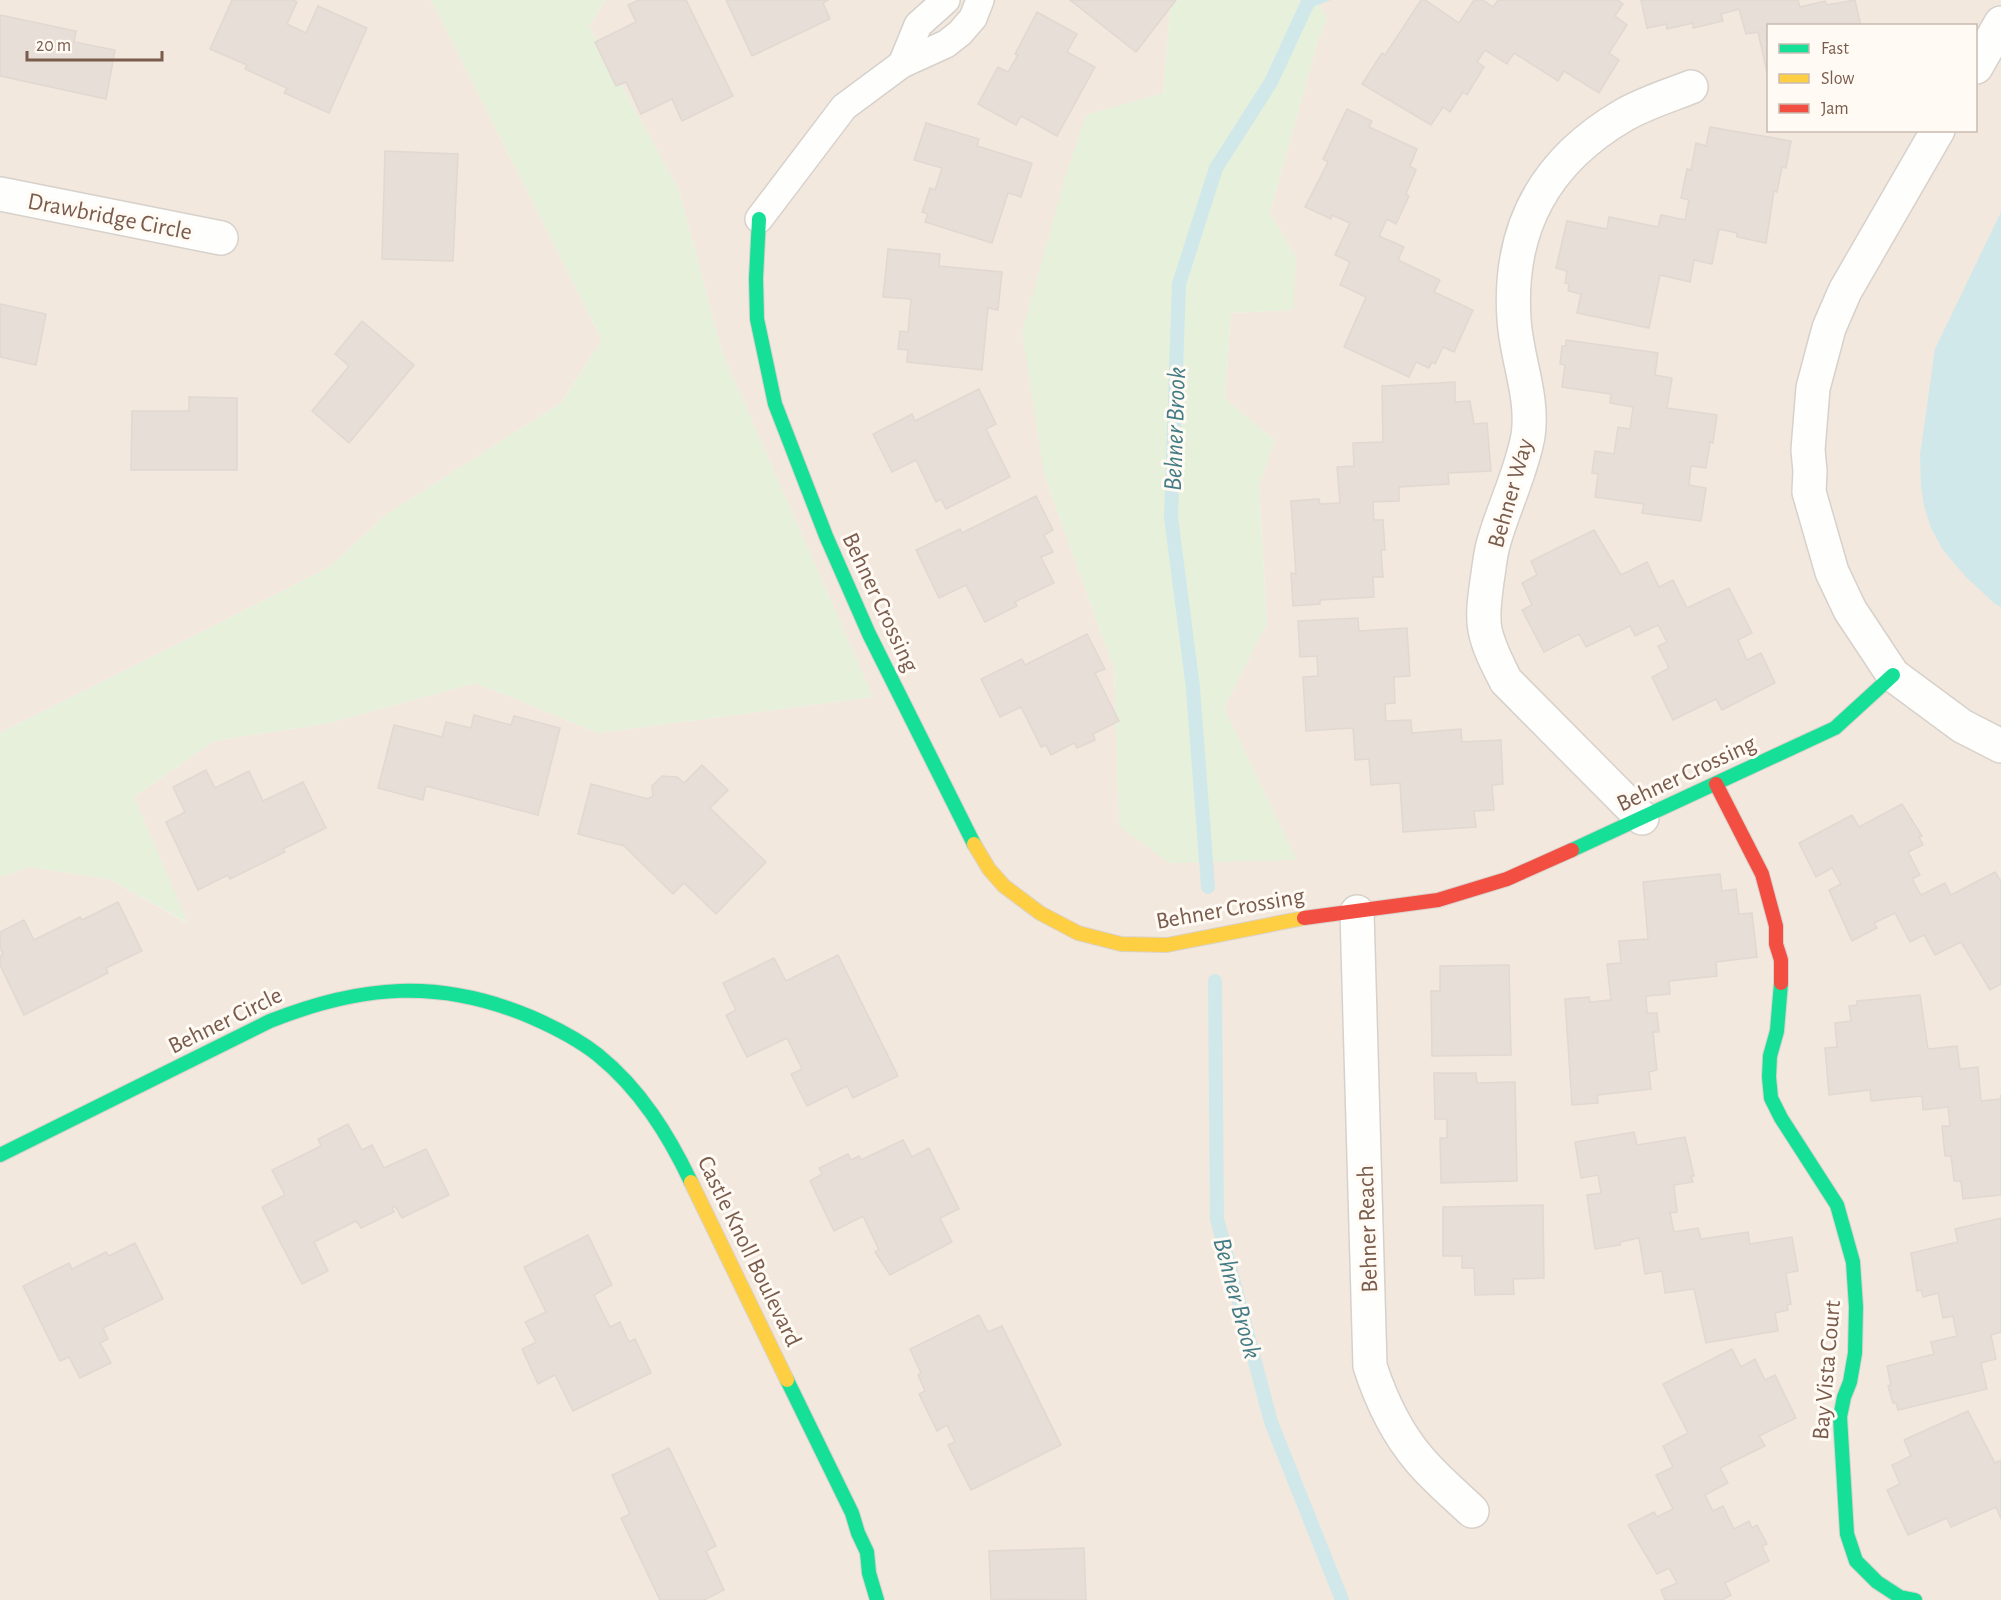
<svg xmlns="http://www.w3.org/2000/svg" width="2001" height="1600" viewBox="0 0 2001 1600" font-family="'Alegreya Sans',sans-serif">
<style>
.residential{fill:#f2e8de;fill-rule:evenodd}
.green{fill:#e7f0db}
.water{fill:#d0e8ea}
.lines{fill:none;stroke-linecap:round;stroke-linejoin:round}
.stream{stroke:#d0e8ea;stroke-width:14}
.building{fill:#e6ded7;stroke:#e2d8d2;stroke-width:1.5}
.lane-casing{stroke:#d7d1cb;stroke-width:30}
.street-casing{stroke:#d7d1cb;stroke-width:36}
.fast-casing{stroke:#d9d2cb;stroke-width:16}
.slow-casing{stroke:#d9d2cb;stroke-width:16}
.jam-casing{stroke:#d9d2cb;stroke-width:16}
.lane{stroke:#fefefd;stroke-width:27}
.street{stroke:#fefefd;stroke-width:33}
.fast{stroke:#16e098;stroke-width:14}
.slow{stroke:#ffcf43;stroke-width:14}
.jam{stroke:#f24e42;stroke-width:14}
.labels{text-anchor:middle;stroke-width:6;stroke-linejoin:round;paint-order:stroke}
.street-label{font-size:24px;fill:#7a5c4d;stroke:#fffaf3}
.water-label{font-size:26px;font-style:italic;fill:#437c86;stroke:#fffaf3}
</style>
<rect width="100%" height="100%" fill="#f9f5f0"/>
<g class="residential">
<polygon points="0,0 431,0 602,340 561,403 387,514 328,568 0,733"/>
<path d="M 605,0 L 1171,0 L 1163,93 L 1044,474 L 1114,669 L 1120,825 L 1296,859 L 1224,708 L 1267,623 L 1259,485 L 1275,440 L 1225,400 L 1231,313 L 1292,310 L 1296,257 L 1270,213 L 1318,40 L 1327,18 L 1317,0 L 2001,0 L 2001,1600 L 0,1600 L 0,877 L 29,867 L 109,879 L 187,923 L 134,797 L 214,741 L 329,723 L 476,683 L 598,733 L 873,697 L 722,352 L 679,190 L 589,26 ZM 1768,26 L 1976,26 L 1976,130 L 1768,130 Z"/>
</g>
<g class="green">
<polygon points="431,0 605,0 589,26 679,190 722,352 873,697 598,733 476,683 329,723 214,741 134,797 188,923 109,879 29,867 0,877 0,733 328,568 387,514 561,403 602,340"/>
<polygon points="1171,0 1317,0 1327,18 1318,40 1270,213 1296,257 1293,310 1231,313 1225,399 1275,440 1259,486 1267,623 1224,708 1297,860 1169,863 1119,826 1114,669 1044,474 1022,332 1066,175 1086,115 1163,93"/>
</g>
<g class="water">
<polygon points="1302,0 1331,0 1315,6 1292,36"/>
<polygon points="2001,212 2001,607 1995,604 1966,577 1943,550 1931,528 1924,506 1921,486 1920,455 1935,349"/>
</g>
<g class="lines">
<g class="stream">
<polyline points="1208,887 1193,688 1171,517 1179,284 1216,168 1271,82 1309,0"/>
<polyline points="1215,981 1217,1219 1271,1422 1342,1600"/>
</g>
</g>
<g class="building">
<polygon points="232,0 293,0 297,2 287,24 306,33 318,6 367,28 329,113 284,93 287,88 245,69 247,65 210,49"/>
<polygon points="639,0 686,0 733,96 682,121 672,99 641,114 626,82 616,86 595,42 636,22 628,5"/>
<polygon points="726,0 828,0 823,3 830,19 752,56"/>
<polygon points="1070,0 1176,0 1136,52"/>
<polygon points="1421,0 1425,0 1459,23 1474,0 1483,0 1493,7 1498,0 1618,0 1623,4 1615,16 1627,25 1609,53 1619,60 1599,93 1564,71 1558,81 1514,53 1507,64 1485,50 1477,62 1484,67 1467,95 1463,92 1450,112 1443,107 1431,125 1362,84 1382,53 1385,55"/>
<polygon points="1641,0 1798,0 1800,7 1825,1 1827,5 1855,0 1861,26 1768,26 1768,77 1758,32 1746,34 1739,9 1721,14 1723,21 1693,28 1693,23 1667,29 1666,24 1647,28"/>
<polygon points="1037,12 1077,34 1067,52 1095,67 1057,136 1021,116 1016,125 978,104 998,67 1008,72 1018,55 1015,54"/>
<polygon points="0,15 76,31 74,42 115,50 106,99 0,76"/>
<polygon points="1347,109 1372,121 1369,127 1417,149 1410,166 1416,170 1406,194 1409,196 1396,224 1387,219 1379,236 1404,247 1398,260 1440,280 1434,292 1473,310 1454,352 1443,347 1435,364 1432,362 1429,368 1416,362 1409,377 1344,347 1366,297 1340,285 1350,262 1335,255 1350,223 1332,215 1331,219 1305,207 1328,162 1323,159"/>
<polygon points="926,123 979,139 977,146 1032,163 1021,197 1008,193 992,243 925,222 928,214 922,212 930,188 935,190 942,168 914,160"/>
<polygon points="1710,127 1791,141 1786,168 1782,167 1777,192 1774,191 1766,243 1737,237 1737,233 1719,229 1712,264 1694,260 1690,282 1660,275 1649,328 1577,313 1581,294 1568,291 1569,284 1565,283 1567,271 1556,268 1567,221 1607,229 1609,217 1658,227 1661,215 1685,220 1689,200 1681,198 1687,169 1691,170 1696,143 1706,146"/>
<polygon points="385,151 458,154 453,261 382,259"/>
<polygon points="888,249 940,254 939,266 1002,272 998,310 988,308 982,370 907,362 908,350 898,349 900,331 908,332 911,299 883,297"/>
<polygon points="0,304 46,314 36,365 0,357"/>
<polygon points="362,321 414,365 349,443 312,411 349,366 335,354"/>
<polygon points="1566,340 1658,353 1655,375 1672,378 1667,408 1717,415 1713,443 1710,442 1706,468 1691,466 1689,485 1706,488 1701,521 1642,513 1644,504 1595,497 1598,474 1592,473 1595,451 1614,454 1618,427 1630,429 1633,407 1610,403 1611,394 1562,387 1565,365 1560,364 1562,346 1566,346"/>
<polygon points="1455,382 1455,402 1470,401 1474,424 1487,423 1491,471 1448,473 1449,484 1399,487 1399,501 1373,502 1374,520 1383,520 1385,550 1381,550 1383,577 1373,577 1374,597 1320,600 1320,604 1293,606 1291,573 1296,574 1291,501 1319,499 1320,504 1340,503 1337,467 1354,466 1353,443 1383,442 1382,386"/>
<polygon points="979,389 996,424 986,429 1010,477 946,509 941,499 936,502 916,460 892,472 873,434 912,414 915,421"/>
<polygon points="189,397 237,398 237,470 131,470 132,411 189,411"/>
<polygon points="1036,496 1053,530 1044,535 1053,552 1041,557 1054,583 1015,602 1017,606 985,622 966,585 939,598 916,550 960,529 962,533"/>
<polygon points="1594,530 1621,575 1647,562 1659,587 1673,580 1687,608 1729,588 1752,633 1738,640 1747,660 1761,653 1775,683 1722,710 1716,699 1673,720 1652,677 1669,668 1658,646 1667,642 1658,625 1635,636 1630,626 1586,647 1579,634 1544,652 1522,610 1532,605 1522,583 1537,575 1531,561"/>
<polygon points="1358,618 1359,631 1407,628 1410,676 1394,677 1395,703 1385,704 1386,721 1411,720 1412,733 1461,729 1462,742 1501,740 1503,784 1492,785 1494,810 1474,811 1476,827 1403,832 1400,783 1371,785 1369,759 1355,760 1353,728 1306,731 1303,677 1318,676 1317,656 1300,657 1298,621"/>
<polygon points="1087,634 1105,669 1095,673 1119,721 1093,734 1095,740 1077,748 1074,743 1051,755 1046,745 1041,747 1021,707 1000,717 981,679 1022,659 1025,665"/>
<polygon points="474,715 511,725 514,716 560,728 538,815 426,786 423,800 378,788 394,725 442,737 446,722 471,728"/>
<polygon points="702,765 728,790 710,808 766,862 716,914 684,883 673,894 624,846 578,834 591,784 648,799 653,796 652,786 662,776 677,777 684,783"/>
<polygon points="206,770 215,788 249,771 263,801 303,782 326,828 283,849 285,852 230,879 228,875 198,890 166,822 185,812 173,787"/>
<polygon points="1902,804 1922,836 1919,837 1923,845 1908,852 1920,875 1912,879 1921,895 1945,883 1951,895 1995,872 2001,881 2001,984 1990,990 1961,942 1935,955 1924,935 1910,942 1895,913 1874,923 1877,928 1852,941 1829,890 1841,884 1832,868 1816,877 1799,843 1852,815 1859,827"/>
<polygon points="1720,874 1722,891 1736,889 1739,914 1752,913 1757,957 1716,962 1717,976 1669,981 1670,994 1646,996 1647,1013 1657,1013 1659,1032 1653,1032 1657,1070 1649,1072 1651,1089 1597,1095 1598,1103 1572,1105 1565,999 1589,997 1590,1002 1611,1000 1607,964 1621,963 1619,941 1648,939 1643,882"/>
<polygon points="118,902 142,951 106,968 108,973 24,1015 0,965 0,956 3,954 0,948 0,932 24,920 34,940 80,917 82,920"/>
<polygon points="838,955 898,1076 853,1098 847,1086 807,1106 791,1074 802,1069 787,1038 747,1057 726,1015 736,1010 723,983 774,958 786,981"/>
<polygon points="1509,965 1511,1055 1432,1056 1431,991 1440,991 1440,966"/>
<polygon points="1920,995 1928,1049 1957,1046 1960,1069 1978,1067 1981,1101 2000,1099 2001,1095 2001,1195 1963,1199 1961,1181 1954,1181 1951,1156 1945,1156 1942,1126 1950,1126 1948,1107 1923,1110 1922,1096 1871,1101 1870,1090 1829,1095 1825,1048 1837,1047 1835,1023 1851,1021 1849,1006 1857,1005 1857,1001"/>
<polygon points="1434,1073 1476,1073 1477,1083 1515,1082 1517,1181 1441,1183 1440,1138 1447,1138 1447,1119 1435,1119"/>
<polygon points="348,1124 362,1150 372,1145 384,1168 426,1149 449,1195 402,1218 395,1206 392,1208 394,1212 361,1228 356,1221 314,1242 328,1271 302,1284 262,1207 285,1195 272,1170 321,1146 318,1139"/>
<polygon points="1634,1132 1637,1145 1685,1137 1694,1176 1691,1176 1693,1182 1674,1185 1677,1212 1670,1213 1674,1232 1698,1228 1701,1239 1748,1232 1750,1244 1792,1237 1798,1271 1786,1273 1791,1304 1787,1305 1788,1310 1775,1313 1778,1331 1706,1343 1694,1289 1665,1293 1662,1271 1645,1274 1639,1238 1620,1242 1620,1245 1595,1249 1587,1195 1601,1193 1598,1175 1581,1178 1575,1142"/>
<polygon points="903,1140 912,1157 929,1148 959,1209 940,1218 952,1242 890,1275 875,1252 879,1250 863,1216 834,1231 810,1181 822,1174 819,1168 848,1154 851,1160 859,1156 861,1160"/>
<polygon points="1543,1205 1544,1278 1513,1279 1514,1294 1475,1295 1474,1268 1462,1268 1462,1256 1443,1256 1443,1207"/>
<polygon points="2001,1218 2001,1332 1991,1335 1996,1359 1981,1363 1987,1389 1898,1410 1896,1403 1893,1403 1888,1386 1891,1385 1887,1366 1934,1354 1931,1342 1957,1336 1953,1316 1943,1318 1938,1293 1923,1297 1921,1290 1917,1291 1911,1253 1958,1242 1955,1229"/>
<polygon points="588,1235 612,1285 594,1295 610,1327 620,1322 629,1342 635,1339 651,1373 573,1411 555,1375 538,1384 522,1349 536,1342 525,1322 546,1312 524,1267"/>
<polygon points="135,1243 163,1299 103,1328 108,1339 100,1343 111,1363 80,1378 69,1357 60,1361 23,1286 69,1263 72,1269 106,1252 109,1256"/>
<polygon points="979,1315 988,1332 1002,1326 1061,1445 971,1490 948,1445 955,1442 947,1425 937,1431 919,1394 925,1391 918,1375 921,1373 910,1349"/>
<polygon points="1732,1349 1741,1367 1755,1359 1765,1380 1775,1375 1796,1418 1759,1436 1765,1446 1720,1468 1728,1483 1705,1495 1713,1511 1723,1506 1734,1529 1749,1521 1752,1528 1757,1525 1767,1544 1762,1546 1769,1561 1725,1583 1731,1595 1722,1600 1665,1600 1661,1590 1677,1583 1669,1568 1657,1574 1628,1525 1654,1512 1657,1517 1673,1509 1656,1475 1673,1467 1663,1446 1688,1433 1663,1384"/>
<polygon points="1968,1411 1995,1463 2001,1460 2001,1519 1996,1507 1951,1527 1947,1518 1908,1535 1887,1490 1900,1484 1892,1465 1911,1456 1904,1440"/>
<polygon points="669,1448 716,1546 706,1551 724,1590 704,1600 660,1600 621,1518 630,1514 612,1475"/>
<polygon points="1084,1548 1086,1600 991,1599 989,1551"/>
</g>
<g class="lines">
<defs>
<g id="lane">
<polyline points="902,64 918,25 946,0"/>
<polyline points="759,219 844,107 902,64 946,44 960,33 973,18 980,0"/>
</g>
<g id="street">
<polyline points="1976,67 2001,23"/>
<polyline points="1938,130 1845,291 1829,328 1813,388 1808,450 1810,471 1809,492 1832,572 1850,610 1893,675 1962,726 2001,746"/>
<polyline points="0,194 221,238"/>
<path d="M 1642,818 L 1506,681 C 1498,665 1489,649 1485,630 C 1482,614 1485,597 1487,581 C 1489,569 1490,556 1493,545 C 1503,508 1521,474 1528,436 C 1534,397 1516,357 1514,319 C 1508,228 1545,161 1624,115 C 1645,103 1668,96 1691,87"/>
<path d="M 1357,912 L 1370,1366 C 1381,1400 1396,1432 1419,1459 C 1435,1478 1454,1494 1472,1511"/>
</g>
<g id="fast">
<polyline points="759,219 756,278 757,319 775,404 826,536 869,634 974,844"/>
<polyline points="1572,850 1835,728 1893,675"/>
<polyline points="1781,983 1777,1031 1770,1056 1769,1077 1771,1098 1781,1118 1837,1205 1853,1262 1856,1307 1855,1353 1850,1382 1844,1397 1840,1417 1847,1534 1856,1561 1877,1582 1900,1597 1915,1600"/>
<path d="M 0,1155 L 270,1021 C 361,985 439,978 531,1017 C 554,1027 578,1039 598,1055 C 640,1089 668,1134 691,1182"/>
<polyline points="787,1380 852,1513 858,1533 867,1552 869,1573 877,1600"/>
</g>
<g id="slow">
<polyline points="974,844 989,869 1004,886 1040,913 1078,933 1121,944 1167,945 1304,918"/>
<polyline points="691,1182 787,1380"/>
</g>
<g id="jam">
<polyline points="1716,784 1762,874 1776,926 1776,944 1781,960 1781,983"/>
<polyline points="1304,918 1438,900 1507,879 1572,850"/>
</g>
</defs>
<use href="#lane" class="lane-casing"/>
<use href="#street" class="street-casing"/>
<use href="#fast" class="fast-casing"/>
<use href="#slow" class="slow-casing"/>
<use href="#jam" class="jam-casing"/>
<use href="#lane" class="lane"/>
<use href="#street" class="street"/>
<use href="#fast" class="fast"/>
<use href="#slow" class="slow"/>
<use href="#jam" class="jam"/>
</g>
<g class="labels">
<g class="street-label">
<text transform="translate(110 216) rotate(11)" y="8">Drawbridge Circle</text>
<text transform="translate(1510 493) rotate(-74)" y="8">Behner Way</text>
<text transform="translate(881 602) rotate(65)" y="8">Behner Crossing</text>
<text transform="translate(1686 773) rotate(-25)" y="8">Behner Crossing</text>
<text transform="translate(1230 908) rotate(-10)" y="8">Behner Crossing</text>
<text transform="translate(225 1020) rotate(-26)" y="8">Behner Circle</text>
<text transform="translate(1367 1229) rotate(-92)" y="8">Behner Reach</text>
<text transform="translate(750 1251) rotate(64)" y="8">Castle Knoll Boulevard</text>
<text transform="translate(1826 1370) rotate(-85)" y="8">Bay Vista Court</text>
</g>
<g class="water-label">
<text transform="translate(1174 429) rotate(-88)" y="9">Behner Brook</text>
<text transform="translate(1238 1298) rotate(75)" y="9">Behner Brook</text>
</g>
</g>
<rect x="1767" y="24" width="210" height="108" fill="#fffaf3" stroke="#cabbb1" stroke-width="1.5"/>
<rect x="1779" y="44" width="30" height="9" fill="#16e098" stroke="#cabbb1" stroke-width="1.5"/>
<text x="1821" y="54" font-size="18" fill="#7a5c4d">Fast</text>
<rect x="1779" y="74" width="30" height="9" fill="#ffcf43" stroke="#cabbb1" stroke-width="1.5"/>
<text x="1821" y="84" font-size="18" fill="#7a5c4d">Slow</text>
<rect x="1779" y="104" width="30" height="9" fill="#f24e42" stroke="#cabbb1" stroke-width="1.5"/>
<text x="1821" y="114" font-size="18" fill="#7a5c4d">Jam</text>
<path d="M27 51v9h135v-9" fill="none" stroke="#7a5c4d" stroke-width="3"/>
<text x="36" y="51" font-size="18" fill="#7a5c4d" stroke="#fffaf3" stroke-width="4.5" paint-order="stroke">20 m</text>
</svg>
